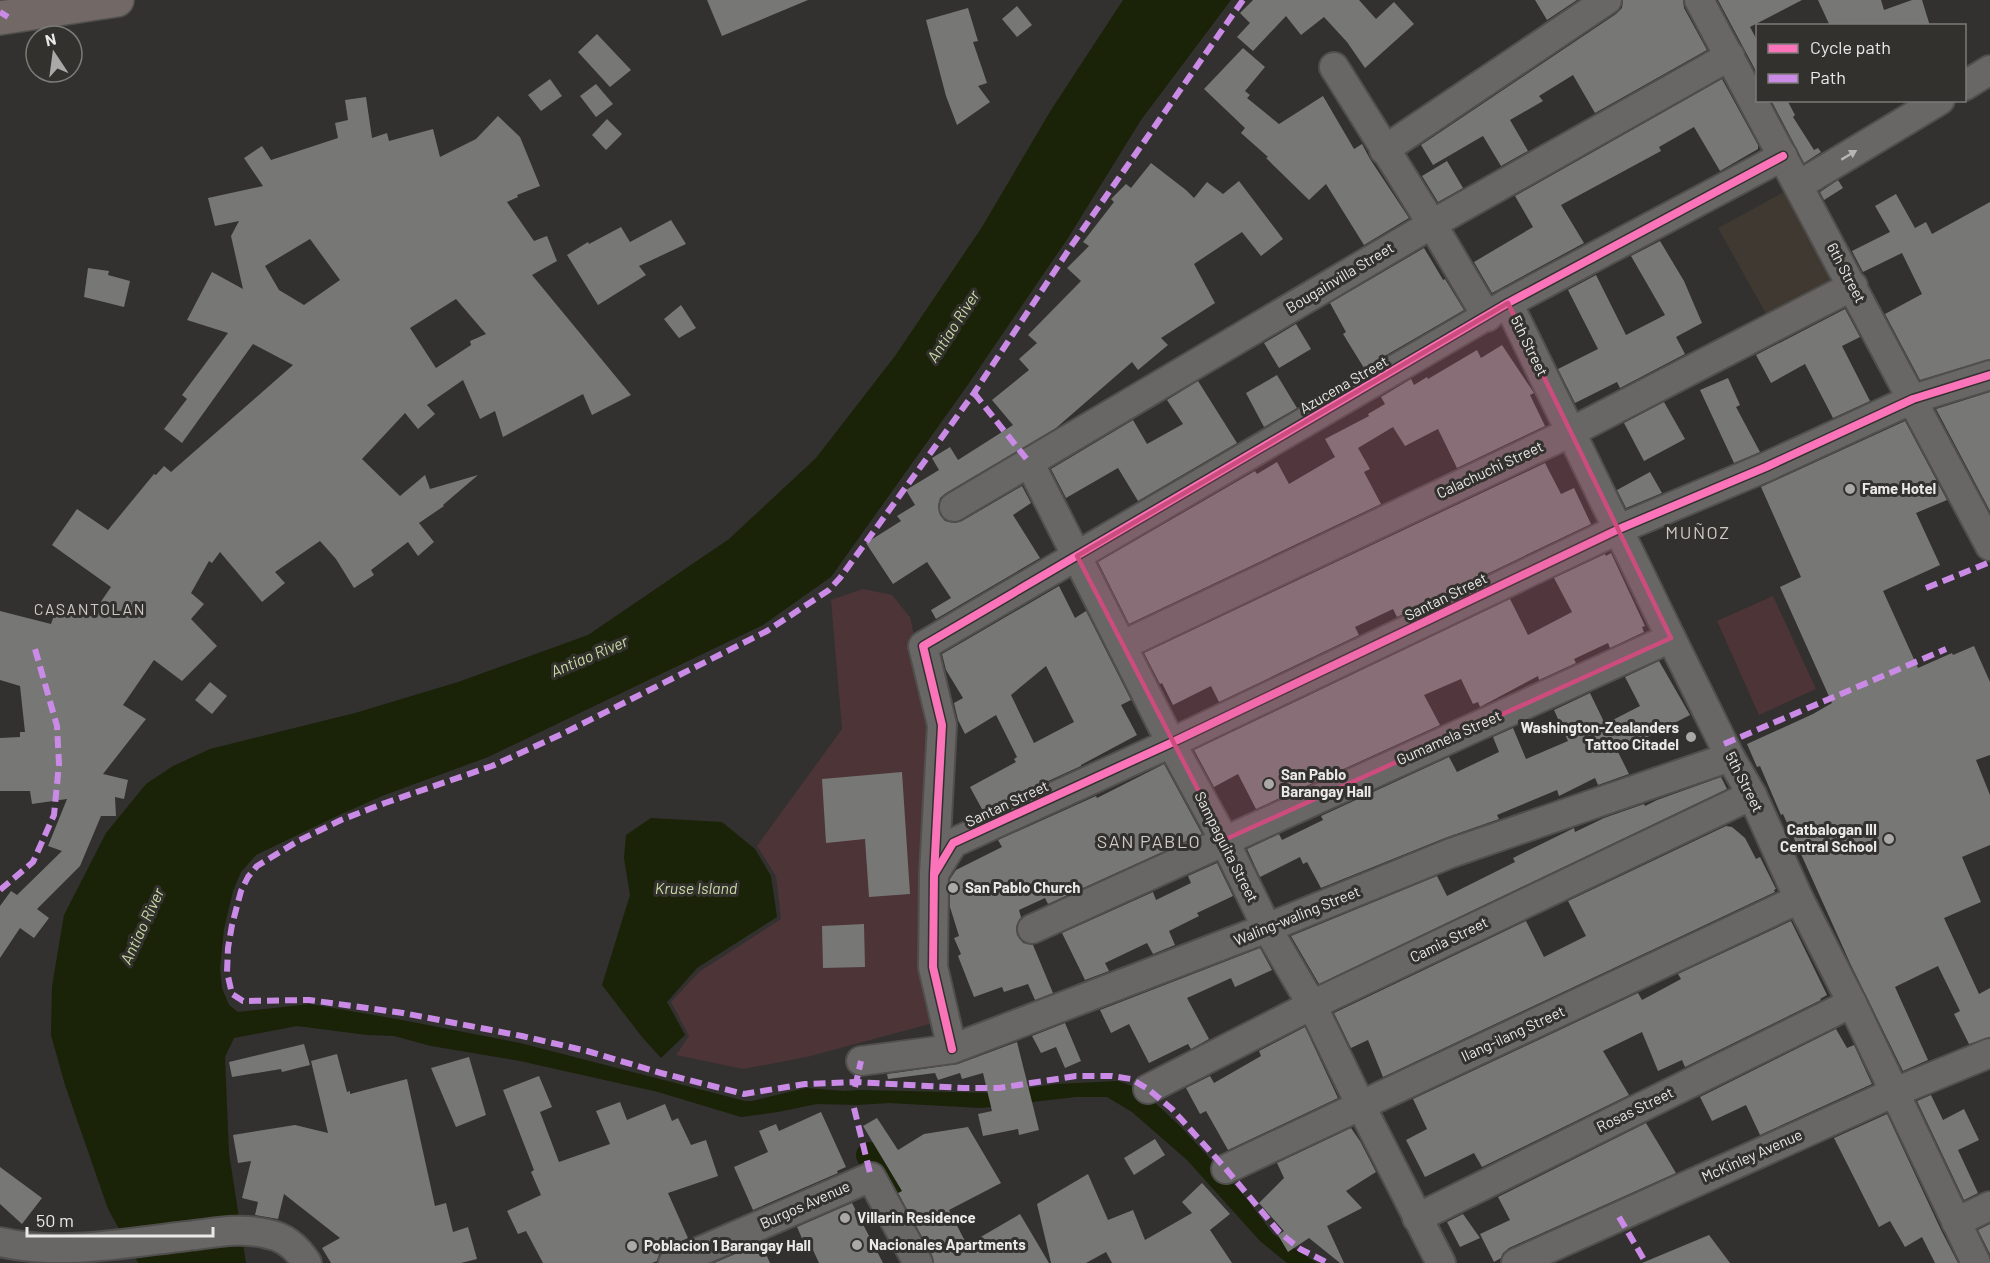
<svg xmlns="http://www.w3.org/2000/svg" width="1990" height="1263" viewBox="0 0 1990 1263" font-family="Barlow,sans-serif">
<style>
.built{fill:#3f3932}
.green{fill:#4c3437}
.water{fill:#1a2208}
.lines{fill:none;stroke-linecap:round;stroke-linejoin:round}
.canal{stroke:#1a2208;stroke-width:26}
.building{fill:#777775;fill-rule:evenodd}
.minor-casing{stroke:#504f4d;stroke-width:32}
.highway-casing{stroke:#504f4d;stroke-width:36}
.minor{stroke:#686766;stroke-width:28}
.highway{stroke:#726865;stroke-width:33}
.quiet{stroke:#ca8be6;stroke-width:6;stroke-dasharray:12 6;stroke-linecap:butt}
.cycleway-casing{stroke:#33312e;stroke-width:11}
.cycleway{stroke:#fb73b8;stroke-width:8}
.oneway{fill:#b6b5b3}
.marked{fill:#cc4c7e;fill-opacity:0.2;stroke:#cc4c7e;stroke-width:4.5;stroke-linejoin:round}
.poi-dot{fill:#aaa9a7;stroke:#33312e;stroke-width:2}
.labels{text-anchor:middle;stroke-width:6;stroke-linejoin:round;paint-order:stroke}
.street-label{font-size:15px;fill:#eae9e7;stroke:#33312e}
.poi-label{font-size:15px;font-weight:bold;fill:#eae9e7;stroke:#33312e;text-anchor:start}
.water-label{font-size:16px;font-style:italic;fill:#c9dba3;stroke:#33312e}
.neighbourhood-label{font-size:16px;letter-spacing:1.5px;fill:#cdcac7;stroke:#33312e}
.quarter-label{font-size:18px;letter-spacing:1.5px;fill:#cdcac7;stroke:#33312e}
</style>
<rect width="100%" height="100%" fill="#32312f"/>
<polygon class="built" points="1786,191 1837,282 1769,319 1718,228"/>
<g class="green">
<polygon points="863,589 892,595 910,617 934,726 937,1022 807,1057 743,1069 676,1055 689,1036 671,1002 699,972 781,919 776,876 757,846 842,729 831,600"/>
<polygon points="1773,596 1816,689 1759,715 1717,621"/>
</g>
<g class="water">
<polygon points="1123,0 1231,0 1141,120 1068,238 967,386 831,577 763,625 488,757 382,796 337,816 256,855 241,872 233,891 224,929 220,968 222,988 229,1005 238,1012 310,1004 402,1020 520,1043 745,1101 752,1101 806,1088 844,1091 859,1090 993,1093 1056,1084 1118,1081 1135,1087 1151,1099 1182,1128 1247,1199 1273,1234 1317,1263 1287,1263 1260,1241 1187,1160 1132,1112 1107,1097 1075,1097 981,1108 889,1103 857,1105 817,1104 778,1112 741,1117 658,1092 520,1061 431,1046 394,1036 367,1035 297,1026 234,1038 225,1057 229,1153 246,1263 138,1263 108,1209 65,1085 51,1035 52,986 64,915 106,833 146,784 173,766 210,749 355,713 458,682 588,635 729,539 816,458 895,356 982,227 1051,110"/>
<polygon points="651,818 722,822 755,849 771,876 777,917 697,968 667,1002 685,1035 661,1058 642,1037 602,985 630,895 624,858 626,835"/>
</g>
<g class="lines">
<polyline class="canal" points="869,1155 890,1194"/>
</g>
<g class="building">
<polygon points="707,0 808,0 722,36"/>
<polygon points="1253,0 1359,0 1376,19 1394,2 1414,24 1365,68 1347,42 1324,17 1301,35 1286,16 1253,51 1237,37 1250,23 1240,13"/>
<polygon points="1535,0 1577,0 1547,20"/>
<polygon points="1623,0 1683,0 1684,8 1707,50 1595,113 1573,75 1539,96 1543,101 1510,120 1528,151 1501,166 1483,136 1433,165 1421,145 1616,14 1622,8"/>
<polygon points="1718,0 1802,0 1750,27 1758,42 1758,75"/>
<polygon points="1818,0 1881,0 1884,10 1912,0 1922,0 1930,26 1830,26"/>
<polygon points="1017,6 1032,25 1017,37 1002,19"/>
<polygon points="968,8 978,41 973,42 987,83 978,86 990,102 957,125 946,96 926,20"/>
<polygon points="597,34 631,70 610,87 578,52"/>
<polygon points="1243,48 1265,67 1245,91 1250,95 1247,98 1279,124 1323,96 1354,149 1362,144 1370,159 1409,218 1364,245 1326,184 1309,200 1266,158 1268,157 1241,133 1245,128 1204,89"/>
<polygon points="550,79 562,96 541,111 528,95"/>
<polygon points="1722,79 1758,145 1758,149 1720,171 1694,127 1659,147 1661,151 1561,205 1584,243 1492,293 1474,262 1533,227 1515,196"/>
<polygon points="596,84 613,104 596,117 580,96"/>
<path d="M 366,97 L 372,138 L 387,133 L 389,141 L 433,129 L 440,157 L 476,139 L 498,116 L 520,137 L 540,186 L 517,195 L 518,197 L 507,202 L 534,241 L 547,236 L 557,261 L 532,275 L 631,395 L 592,415 L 583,394 L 503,437 L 495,411 L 480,419 L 463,380 L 427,405 L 435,414 L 418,429 L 405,413 L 362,459 L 400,496 L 425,475 L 430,489 L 478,475 L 443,505 L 444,506 L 419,523 L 434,542 L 418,556 L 408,542 L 371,570 L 374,575 L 354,588 L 336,559 L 320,541 L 275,572 L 285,583 L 262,602 L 220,552 L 212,563 L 209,561 L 191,593 L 204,604 L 191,619 L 217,646 L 182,681 L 154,660 L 123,705 L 146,719 L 103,774 L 128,780 L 124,799 L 115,797 L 116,816 L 101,816 L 80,866 L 37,909 L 49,918 L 34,938 L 20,928 L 0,958 L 0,906 L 11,891 L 17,895 L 62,851 L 48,846 L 67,799 L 32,804 L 30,791 L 0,791 L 0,738 L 20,737 L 20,732 L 25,732 L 20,686 L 0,680 L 0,611 L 51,624 L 58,604 L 91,616 L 111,587 L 52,545 L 77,509 L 108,530 L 154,474 L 156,475 L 164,466 L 171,472 L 293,365 L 253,344 L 182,443 L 164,429 L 187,399 L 182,395 L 228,333 L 187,320 L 212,272 L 243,289 L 231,236 L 239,221 L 215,226 L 208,198 L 263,186 L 244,158 L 262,146 L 271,160 L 338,138 L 335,123 L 348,120 L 345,100 ZM 310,239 L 340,280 L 304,305 L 279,290 L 265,266 ZM 456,299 L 486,334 L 470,341 L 471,345 L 436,368 L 410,328 Z"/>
<polygon points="1771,100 1787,100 1795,115 1793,117 1814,150 1818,148 1821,152 1804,163"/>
<polygon points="607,119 622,134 606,150 592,135"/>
<polygon points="1447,161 1463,188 1438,202 1422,176"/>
<polygon points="1151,163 1186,190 1194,198 1207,182 1223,194 1239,181 1283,239 1261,256 1242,232 1194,264 1215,303 1161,338 1168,345 1138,370 1132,362 1056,428 946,493 940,498 938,507 940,515 945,521 955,523 962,521 1022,486 1031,503 1013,515 1040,558 936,619 931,610 951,598 927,562 893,584 866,543 901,521 897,516 915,505 906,490 939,470 932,458 950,447 958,460 1013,425 992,400 1029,370 1019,359 1037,343 1028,335 1081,281 1067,268 1089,246 1083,242 1114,202 1111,199 1126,184 1131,188"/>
<polygon points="1838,180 1843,188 1824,200 1820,192"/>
<polygon points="1896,194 1915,228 1926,222 1932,234 1990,202 1990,359 1920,380 1885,314 1922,294 1902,253 1863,272 1852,251 1890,232 1875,206"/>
<polygon points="671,220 686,244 639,266 646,275 598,305 567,255 588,242 589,244 621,227 630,242"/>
<polygon points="1660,241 1684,281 1702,323 1676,337 1685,354 1620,388 1617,382 1575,403 1558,369 1598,349 1568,290 1596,275 1626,335 1665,315 1631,256"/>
<polygon points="1424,248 1442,278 1443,280 1445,279 1464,310 1364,368 1343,334 1346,332 1330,303"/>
<polygon points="88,268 109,271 108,275 130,281 124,307 84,297"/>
<polygon points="681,305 696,328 679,338 664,319"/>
<polygon points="1845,309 1860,337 1842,346 1870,401 1833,418 1805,364 1771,383 1756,355"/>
<polygon points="1296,324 1311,349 1279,368 1264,343"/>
<polygon points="1502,345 1534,393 1530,395 1545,426 1457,468 1438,429 1405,446 1393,427 1358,448 1370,469 1364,472 1381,504 1129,624 1098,562 1255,471 1257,474 1277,462 1289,484 1335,457 1325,439 1369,416 1368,414 1385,404 1381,397 1411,379 1414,385 1427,377 1428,379 1477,350 1481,358"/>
<polygon points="1277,375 1297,408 1264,427 1246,393"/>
<polygon points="1728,378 1740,405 1736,407 1760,452 1734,463 1700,390"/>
<polygon points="1198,381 1237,443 1138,501 1118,468 1066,498 1051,469 1133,420 1147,444 1183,424 1167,400"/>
<polygon points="1990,392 1990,511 1936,409"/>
<polygon points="1664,402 1685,439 1644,461 1624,423"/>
<polygon points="1905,421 1947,500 1916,513 1940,565 1883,591 1918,668 1952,653 1953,655 1974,646 1990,682 1990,755 1976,760 1990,795 1990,845 1962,857 1981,902 1944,918 1979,994 1990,988 1990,1037 1969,1044 1954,1014 1960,1011 1938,966 1895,987 1928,1060 1903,1071 1850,963 1783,814 1781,815 1760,766 1757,767 1747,744 1813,714 1832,703 1780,587 1801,577 1761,487"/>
<polygon points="1545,463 1561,494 1574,488 1591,524 1397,617 1393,609 1355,627 1359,635 1219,702 1211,686 1173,705 1162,683 1160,684 1144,653"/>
<polygon points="1650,472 1662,493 1626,508 1617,490"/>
<polygon points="1611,553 1645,626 1642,627 1644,632 1610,648 1608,643 1574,659 1576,663 1539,680 1538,676 1480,707 1478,702 1473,704 1461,679 1424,695 1440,725 1256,809 1238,774 1214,787 1194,750 1510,599 1528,635 1572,612 1554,578 1605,554 1606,556"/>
<path d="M 1059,586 L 1075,618 L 1086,611 L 1131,700 L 1121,705 L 1137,735 L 1081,765 L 1081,766 L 983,811 L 970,787 L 1016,762 L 1014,759 L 1017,757 L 996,715 L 965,734 L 958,720 L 954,703 L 963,698 L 946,670 L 942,654 ZM 1046,666 L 1074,722 L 1034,743 L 1011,695 Z"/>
<polygon points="1659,661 1690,715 1618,752 1629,774 1598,785 1595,778 1559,796 1557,790 1497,815 1499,819 1445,838 1321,888 1307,862 1303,864 1300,857 1260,877 1247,849 1279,834 1282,840 1323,820 1321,816 1449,757 1457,772 1499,752 1493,737 1513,728 1526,759 1568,741 1554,710 1590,693 1605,724 1640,706 1625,677"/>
<polygon points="210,682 227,696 212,714 195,700"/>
<polygon points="1164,764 1202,834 1048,904 1045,898 1019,910 1021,917 1016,927 1017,935 1023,943 1033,945 1053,993 1035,1000 1028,984 1004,992 1002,987 974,997 958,956 961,954 954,938 959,936 950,907 950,879 956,870 1002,847 998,840 1096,796 1097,798"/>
<polygon points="902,772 910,894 869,897 865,839 826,843 822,779"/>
<polygon points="1721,777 1727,789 1319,984 1291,936 1437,876 1447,896 1515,862 1513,858 1574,828 1575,832 1604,818 1644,804 1645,806 1657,800"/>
<polygon points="1726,826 1732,827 1745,838 1756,859 1760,857 1776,889 1774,890 1775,892 1383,1077 1368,1040 1351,1048 1334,1013 1526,921 1544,957 1586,936 1568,901"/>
<polygon points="1217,863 1233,896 1197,913 1199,916 1169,931 1175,945 1153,954 1147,943 1105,963 1109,971 1085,980 1062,933 1153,892 1156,900 1191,883 1188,876"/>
<polygon points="1791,921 1827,995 1820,999 1821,1000 1685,1067 1682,1060 1658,1071 1642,1032 1603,1051 1629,1095 1482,1167 1474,1153 1425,1177 1406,1140 1427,1129 1413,1099 1638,993 1642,1000 1681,979 1678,974"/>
<polygon points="864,924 865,967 823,968 822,926"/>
<polygon points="1260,948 1272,970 1235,987 1231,978 1187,998 1209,1039 1191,1049 1188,1044 1149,1063 1129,1024 1111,1033 1100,1010"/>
<polygon points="1065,1023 1081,1061 1065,1068 1056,1047 1041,1053 1032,1036"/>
<polygon points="1305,1027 1338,1098 1228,1150 1206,1111 1200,1114 1186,1088 1210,1076 1214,1083 1261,1056 1259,1051"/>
<polygon points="1836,1029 1847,1048 1854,1045 1872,1084 1760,1135 1746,1105 1712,1121 1700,1097"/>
<polygon points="1017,1042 1039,1130 1019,1135 1018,1129 983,1136 978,1114 992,1111 983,1073 962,1079 960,1073 938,1080 935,1073 888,1079 887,1074 958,1064"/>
<polygon points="304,1044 310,1065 282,1072 281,1069 232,1077 229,1062"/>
<polygon points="337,1054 347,1092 350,1091 350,1094 407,1079 435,1206 446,1203 453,1232 468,1227 477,1259 461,1263 331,1263 322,1248 340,1238 284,1194 278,1219 255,1215 258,1202 242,1198 251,1161 238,1163 233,1135 295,1125 328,1133 311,1061"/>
<polygon points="469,1057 486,1115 456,1127 431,1068"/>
<polygon points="539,1076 552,1107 540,1112 559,1162 610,1144 596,1111 620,1102 627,1120 665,1104 672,1121 678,1118 691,1145 706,1140 718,1176 668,1193 688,1238 666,1248 659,1254 657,1261 652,1263 543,1263 526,1231 518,1234 507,1211 541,1195 531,1172 534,1170 503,1090"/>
<polygon points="1931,1095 1943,1120 1964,1109 1979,1140 1958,1150 1978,1193 1964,1200 1917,1101"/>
<polygon points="821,1112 846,1167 837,1171 838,1173 753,1210 734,1167 768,1152 759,1131 776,1124 779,1131"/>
<polygon points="1887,1114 1941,1230 1958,1263 1935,1263 1922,1237 1905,1247 1890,1221 1879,1227 1834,1138"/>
<polygon points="877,1118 898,1150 924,1134 968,1127 1001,1183 949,1210 967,1245 1020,1214 1049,1263 934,1263 932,1255 898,1193 902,1191 863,1126"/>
<polygon points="1646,1123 1676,1173 1509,1248 1503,1253 1501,1258 1494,1262 1480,1234 1510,1220 1498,1197"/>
<polygon points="1351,1128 1360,1141 1376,1172 1346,1191 1362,1208 1327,1226 1344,1263 1340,1263 1309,1238 1288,1252 1278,1235 1284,1231 1259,1203 1284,1178 1277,1163"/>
<polygon points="1155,1139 1165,1155 1134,1175 1124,1158"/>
<polygon points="0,1167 42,1198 22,1224 0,1204"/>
<polygon points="1088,1174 1108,1220 1133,1210 1145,1240 1192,1213 1182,1202 1202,1183 1230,1214 1210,1230 1232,1263 1112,1263 1106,1252 1086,1263 1051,1263 1037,1204"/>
<polygon points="852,1203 883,1263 819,1263 813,1250 808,1252 797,1227"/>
<polygon points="1463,1214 1480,1238 1460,1247 1447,1222"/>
<polygon points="1990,1224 1990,1254 1978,1230"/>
<polygon points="1709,1235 1730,1263 1642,1263"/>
<polygon points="761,1243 770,1263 714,1263"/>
</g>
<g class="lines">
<defs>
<g id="minor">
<polyline points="1699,0 1990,546"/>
<polyline points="1334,67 1432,224 1487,317"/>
<polyline points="1964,86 1990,70"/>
<polyline points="1384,150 1607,0"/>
<polyline points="1799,185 1940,100"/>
<polyline points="1508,303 1671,638 1730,757 1752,795 1799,899 1852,1003 1976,1263"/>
<polyline points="1029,462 1171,743 1224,840 1267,928 1312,1005 1361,1106 1441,1263"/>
<polyline points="954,507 1432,224 1730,56"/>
<polyline points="1123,645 1571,432 1853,286"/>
<polyline points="934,874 953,843 1171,743 1619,529 1766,467 1913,399 1990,375"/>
<polyline points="1032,929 1671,638"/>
<polyline points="952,1049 933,967 934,874 942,725 923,646 1508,303 1783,156"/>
<polyline points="861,1061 952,1049 1267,928 1451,853 1730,757"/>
<polyline points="1148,1089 1312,1005 1752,795"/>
<polyline points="1226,1169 1799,899"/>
<polyline points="1417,1218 1852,1003"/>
<polyline points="1956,1222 1990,1206"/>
<path d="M 0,1242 C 60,1256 126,1243 187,1236 C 214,1233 241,1227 268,1234 C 285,1237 298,1249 307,1263"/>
<polyline points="673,1263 871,1177 918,1263"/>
<polyline points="1516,1263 1895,1092 1990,1053"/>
</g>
<polyline id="highway" points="0,18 117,0"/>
</defs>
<use href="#minor" class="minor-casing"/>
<use href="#highway" class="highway-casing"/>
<use href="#minor" class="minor"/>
<use href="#highway" class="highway"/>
<g class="quiet">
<polyline points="1243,0 1072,245 974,393 840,578 829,590 767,631 562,734 492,766 385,803 341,820 298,841 257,866 248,877 241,891 232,925 228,948 227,972 232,994 243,1001 309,1000 403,1013 522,1036 587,1051 661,1073 744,1094 805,1084 856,1082 964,1088 999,1088 1076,1076 1112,1076 1131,1079 1148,1089 1172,1109 1226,1169 1279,1232 1300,1249 1328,1263"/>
<polyline points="0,12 8,17"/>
<polyline points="974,393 1029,462"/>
<polyline points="1926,588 1990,562"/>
<polyline points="1724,744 1946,649"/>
<polyline points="0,890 33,862 54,815 59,764 57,726 35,649"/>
<polyline points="855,1087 861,1061"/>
<polyline points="854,1108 871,1177"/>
<polyline points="1619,1217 1646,1263"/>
</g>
<defs>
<g id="cycleway">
<polyline points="935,873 953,843 1171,743 1619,529 1766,467 1913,399 1990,375"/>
<polyline points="952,1049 933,967 934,874 942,725 923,646 1508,303 1783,156"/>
</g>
</defs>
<use href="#cycleway" class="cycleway-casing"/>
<use href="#cycleway" class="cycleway"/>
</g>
<defs><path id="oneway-solid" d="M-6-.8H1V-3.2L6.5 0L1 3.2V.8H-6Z" transform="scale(1.5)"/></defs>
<use class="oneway" href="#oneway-solid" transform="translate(1849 155) rotate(-31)"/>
<path class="marked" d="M 1508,303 L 1671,638 L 1224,840 L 1077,556 Z"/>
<g class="poi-dot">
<circle cx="1850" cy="489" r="6"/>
<circle cx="1691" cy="737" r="6"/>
<circle cx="1269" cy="784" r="6"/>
<circle cx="1889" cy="839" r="6"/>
<circle cx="953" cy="888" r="6"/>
<circle cx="845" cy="1218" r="6"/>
<circle cx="857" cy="1245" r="6"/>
<circle cx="632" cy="1246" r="6"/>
</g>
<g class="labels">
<g class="street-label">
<text transform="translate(1846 273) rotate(62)" y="5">6th Street</text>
<text transform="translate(1340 278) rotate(-31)" y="5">Bougainvilla Street</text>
<text transform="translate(1529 346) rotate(64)" y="5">5th Street</text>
<text transform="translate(1344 385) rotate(-30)" y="5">Azucena Street</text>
<text transform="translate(1490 470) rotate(-25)" y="5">Calachuchi Street</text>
<text transform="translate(1446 597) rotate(-26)" y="5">Santan Street</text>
<text transform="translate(1449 738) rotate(-24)" y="5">Gumamela Street</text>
<text transform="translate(1744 782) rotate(63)" y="5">5th Street</text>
<text transform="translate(1007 804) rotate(-25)" y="5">Santan Street</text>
<text transform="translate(1226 847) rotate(63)" y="5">Sampaguita Street</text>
<text transform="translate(1297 916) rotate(-22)" y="5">Waling-waling Street</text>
<text transform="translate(1449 940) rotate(-26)" y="5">Camia Street</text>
<text transform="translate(1513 1034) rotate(-25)" y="5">Ilang-ilang Street</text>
<text transform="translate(1635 1110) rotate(-26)" y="5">Rosas Street</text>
<text transform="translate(1752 1156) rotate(-24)" y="5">McKinley Avenue</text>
<text transform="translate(805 1205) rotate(-24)" y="5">Burgos Avenue</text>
</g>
<g class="poi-label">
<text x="1862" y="494">Fame Hotel</text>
<text x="1679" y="733" text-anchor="end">Washington-Zealanders<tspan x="1679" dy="17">Tattoo Citadel</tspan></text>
<text x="1281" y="780">San Pablo<tspan x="1281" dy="17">Barangay Hall</tspan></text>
<text x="1877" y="835" text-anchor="end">Catbalogan III<tspan x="1877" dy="17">Central School</tspan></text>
<text x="965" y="893">San Pablo Church</text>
<text x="857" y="1223">Villarin Residence</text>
<text x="869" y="1250">Nacionales Apartments</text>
<text x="644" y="1251">Poblacion 1 Barangay Hall</text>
</g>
<g class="water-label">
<text transform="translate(953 326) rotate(-57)" y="6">Antiao River</text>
<text transform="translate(589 656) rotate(-23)" y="6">Antiao River</text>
<text x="696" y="894">Kruse Island</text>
<text transform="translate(142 926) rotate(-65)" y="6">Antiao River</text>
</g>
<g class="neighbourhood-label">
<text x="90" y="615">CASANTOLAN</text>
</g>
<g class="quarter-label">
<text x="1698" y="539">MUÑOZ</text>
<text x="1149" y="848">SAN PABLO</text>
</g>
</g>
<rect x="1756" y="24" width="210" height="78" fill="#33312e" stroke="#7c7b78" stroke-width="1.5"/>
<rect x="1768" y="44" width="30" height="9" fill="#fb73b8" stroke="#7c7b78" stroke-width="1.5"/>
<text x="1810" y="54" font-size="18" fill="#eae9e7">Cycle path</text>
<rect x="1768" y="74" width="30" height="9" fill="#ca8be6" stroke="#7c7b78" stroke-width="1.5"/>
<text x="1810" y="84" font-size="18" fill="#eae9e7">Path</text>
<g transform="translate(54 54) rotate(347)"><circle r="28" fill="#33312e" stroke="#7c7b78" stroke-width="1.5"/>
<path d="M0-4.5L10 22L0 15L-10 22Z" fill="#aaa9a7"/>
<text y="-9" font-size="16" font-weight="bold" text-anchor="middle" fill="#eae9e7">N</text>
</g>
<path d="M27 1227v9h186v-9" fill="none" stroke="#eae9e7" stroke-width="3"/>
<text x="36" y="1227" font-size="18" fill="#eae9e7" stroke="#33312e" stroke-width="4.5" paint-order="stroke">50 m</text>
</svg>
